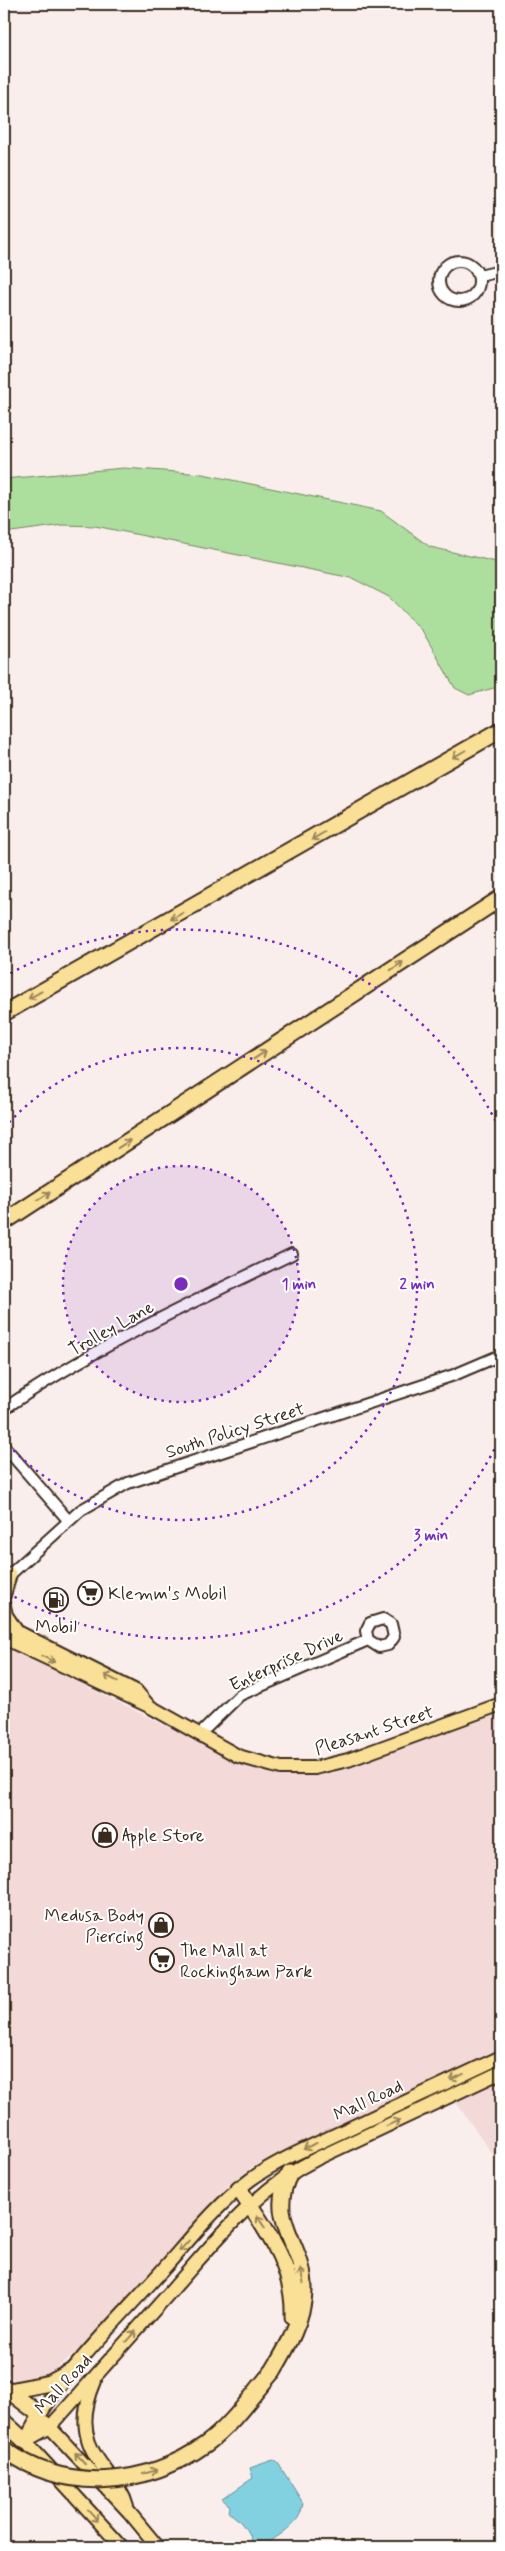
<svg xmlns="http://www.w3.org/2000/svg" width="505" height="2551" viewBox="0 0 505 2551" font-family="Mynerve,sans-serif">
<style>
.built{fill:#f3d9d7}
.green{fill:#acde9e;stroke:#74845e}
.water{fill:#82d1e1;stroke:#668e93}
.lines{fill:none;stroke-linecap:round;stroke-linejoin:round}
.minor-casing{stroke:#3b2a1e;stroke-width:14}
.major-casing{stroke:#3b2a1e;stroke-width:16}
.highway-casing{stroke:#3b2a1e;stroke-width:19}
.minor{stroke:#fff;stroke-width:10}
.major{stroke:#fadf96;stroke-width:12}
.highway{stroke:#fadf96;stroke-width:15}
.highway-bridge-casing{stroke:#3b2a1e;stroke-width:19;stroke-linecap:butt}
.highway-bridge{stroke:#fadf96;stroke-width:15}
.oneway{stroke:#9a845a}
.ring{fill:none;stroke:#7b2cbf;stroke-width:2.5;stroke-dasharray:2.5 5}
.labels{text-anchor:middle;stroke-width:4;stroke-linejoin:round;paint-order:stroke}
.street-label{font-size:18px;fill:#3b2a1e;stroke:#fff}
.poi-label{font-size:18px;fill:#3b2a1e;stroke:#fff;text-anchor:start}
.centre{fill:#7b2cbf;stroke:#fff;stroke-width:2.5}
.ring-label{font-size:15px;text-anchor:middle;font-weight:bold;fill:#7b2cbf;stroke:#fff;stroke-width:4;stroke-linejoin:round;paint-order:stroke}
</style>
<rect width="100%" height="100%" fill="#faeeed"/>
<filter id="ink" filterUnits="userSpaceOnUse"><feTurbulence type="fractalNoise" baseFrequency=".02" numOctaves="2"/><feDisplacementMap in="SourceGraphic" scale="10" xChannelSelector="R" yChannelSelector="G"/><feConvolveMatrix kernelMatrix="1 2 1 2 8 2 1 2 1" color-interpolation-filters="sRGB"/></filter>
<g filter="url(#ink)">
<g class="built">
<polygon points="4,1646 252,1768 292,1776 334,1773 501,1713 501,2052 252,2167 228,2186 87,2344 50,2373 33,2382 14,2379 4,2371"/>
<polygon points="501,2078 501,2166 455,2101"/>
</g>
<polygon class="green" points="124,468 203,474 381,511 430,547 501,563 501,686 469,695 455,688 423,632 389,597 352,578 95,526 63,525 4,533 4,479"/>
<path class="water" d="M 273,2460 L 278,2463 L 303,2503 C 302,2508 301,2513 298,2518 C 289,2530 266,2547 251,2547 C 253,2535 239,2518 229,2513 L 230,2506 L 222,2499 L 253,2478 L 250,2468 Z"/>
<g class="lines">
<defs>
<g id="minor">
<circle cx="459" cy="281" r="20"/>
<polyline points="479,276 501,271"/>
<path d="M 4,1409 C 94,1347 194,1302 292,1254"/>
<polyline points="4,1446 68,1520"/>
<polyline points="5,1579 81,1510 128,1483 454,1375 501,1355"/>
<polyline points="199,1735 240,1695 368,1640 379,1647 388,1645 394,1637 391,1624 383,1619 370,1623 366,1631 368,1640"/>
</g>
<g id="major">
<polyline points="4,1595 10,1574"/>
<polyline points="4,1606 6,1615 16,1630"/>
<polyline points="4,1625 136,1691 148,1705"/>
<polyline points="4,1638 149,1706 238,1756 281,1768 315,1768 348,1760 501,1704"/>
<path d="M 95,2381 C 83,2409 80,2435 99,2461 C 110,2477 122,2488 127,2507"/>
<polyline points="45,2422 129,2512 158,2547"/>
<path d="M 25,2441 C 57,2378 111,2327 158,2275 C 187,2243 215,2206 250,2180 C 266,2168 284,2159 303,2150 L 501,2057"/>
<path d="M 25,2441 L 50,2427 C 91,2381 131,2336 172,2290 C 216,2240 257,2188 318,2158 L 501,2072"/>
<polyline points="25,2441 122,2547"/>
</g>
<g id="highway">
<polyline points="4,1013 501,730"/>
<polyline points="4,1222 501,898"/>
<path d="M 239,2189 C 266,2230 295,2266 293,2317"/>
<path d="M 273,2371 C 287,2348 304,2318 304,2290 C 305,2243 265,2221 290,2173"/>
<polyline points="4,2387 39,2414"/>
<polyline points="9,2391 50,2383 72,2371"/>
<polyline points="4,2422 25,2441"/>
</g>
</defs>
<use href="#minor" class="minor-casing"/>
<use href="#major" class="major-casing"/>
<use href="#highway" class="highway-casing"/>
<use href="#minor" class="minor"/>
<use href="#major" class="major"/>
<use href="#highway" class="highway"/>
<defs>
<path id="highway-bridge" d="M 4,2449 C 65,2494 146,2487 206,2444 C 232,2425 252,2395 273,2371"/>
</defs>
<use href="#highway-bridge" class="highway-bridge-casing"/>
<use href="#highway-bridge" class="highway-bridge"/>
</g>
<defs><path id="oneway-shaft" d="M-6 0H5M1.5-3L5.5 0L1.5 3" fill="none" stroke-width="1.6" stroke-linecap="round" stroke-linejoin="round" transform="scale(1.25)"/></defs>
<g class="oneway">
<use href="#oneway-shaft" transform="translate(459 754) rotate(150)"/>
<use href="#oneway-shaft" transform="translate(318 836) rotate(150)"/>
<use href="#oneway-shaft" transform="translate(177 916) rotate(151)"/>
<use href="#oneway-shaft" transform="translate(397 966) rotate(-33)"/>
<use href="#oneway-shaft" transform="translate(35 995) rotate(151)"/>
<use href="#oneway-shaft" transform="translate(260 1055) rotate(-33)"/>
<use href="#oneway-shaft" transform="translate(124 1144) rotate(-33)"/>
<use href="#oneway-shaft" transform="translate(44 1196) rotate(-33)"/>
<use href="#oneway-shaft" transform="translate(48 1659) rotate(26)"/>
<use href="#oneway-shaft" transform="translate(111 1678) rotate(-154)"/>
<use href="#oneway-shaft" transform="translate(457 2077) rotate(155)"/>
<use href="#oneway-shaft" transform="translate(393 2123) rotate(-25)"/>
<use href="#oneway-shaft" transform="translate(310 2146) rotate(155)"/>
<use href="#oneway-shaft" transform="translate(261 2222) rotate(-123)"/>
<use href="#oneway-shaft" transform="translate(184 2246) rotate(132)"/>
<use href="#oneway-shaft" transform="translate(302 2276) rotate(-101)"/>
<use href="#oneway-shaft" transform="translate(131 2336) rotate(-48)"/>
<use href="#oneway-shaft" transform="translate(80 2458) rotate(-133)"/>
<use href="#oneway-shaft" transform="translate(150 2472) rotate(-15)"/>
<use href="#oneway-shaft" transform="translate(93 2516) rotate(48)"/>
</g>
</g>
<circle cx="181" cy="1284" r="118" fill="#7b2cbf" fill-opacity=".12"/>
<g class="ring">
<circle cx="181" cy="1284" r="118"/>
<path d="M4 1128A236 236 0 1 1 4 1440"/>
<path d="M501 1436A354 354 0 0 1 4 1591M4 977A354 354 0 0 1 501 1132"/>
</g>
<defs>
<symbol id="supermarket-ring" viewBox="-11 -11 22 22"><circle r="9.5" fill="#fff" stroke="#3b2a1e" stroke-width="1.5"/><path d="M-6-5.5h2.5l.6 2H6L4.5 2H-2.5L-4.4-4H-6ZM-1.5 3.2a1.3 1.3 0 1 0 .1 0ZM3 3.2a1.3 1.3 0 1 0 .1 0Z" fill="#3b2a1e"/></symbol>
<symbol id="fuel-ring" viewBox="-11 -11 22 22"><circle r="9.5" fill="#fff" stroke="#3b2a1e" stroke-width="1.5"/><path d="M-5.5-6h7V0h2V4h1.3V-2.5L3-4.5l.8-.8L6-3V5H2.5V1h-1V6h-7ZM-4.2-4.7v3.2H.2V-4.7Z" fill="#3b2a1e"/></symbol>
<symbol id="shop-ring" viewBox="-11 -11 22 22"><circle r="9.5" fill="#fff" stroke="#3b2a1e" stroke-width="1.5"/><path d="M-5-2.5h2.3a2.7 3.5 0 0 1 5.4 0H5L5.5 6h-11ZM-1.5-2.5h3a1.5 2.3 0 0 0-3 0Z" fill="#3b2a1e"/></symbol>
</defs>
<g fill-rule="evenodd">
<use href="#supermarket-ring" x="76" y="1579" width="28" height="28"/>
<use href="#fuel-ring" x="42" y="1586" width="28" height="28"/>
<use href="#shop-ring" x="91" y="1821" width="28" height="28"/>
<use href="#shop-ring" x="147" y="1911" width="28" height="28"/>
<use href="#supermarket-ring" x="148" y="1946" width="28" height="28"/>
</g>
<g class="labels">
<g class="street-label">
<text transform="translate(111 1328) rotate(-29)" y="6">Trolley Lane</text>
<text transform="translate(235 1430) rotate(-18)" y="6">South Policy Street</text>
<text transform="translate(286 1660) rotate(-25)" y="6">Enterprise Drive</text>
<text transform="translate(374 1730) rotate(-18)" y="6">Pleasant Street</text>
<text transform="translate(368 2100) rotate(-25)" y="6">Mall Road</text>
<text transform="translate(63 2384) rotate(-47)" y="6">Mall Road</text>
</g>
<g class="poi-label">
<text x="108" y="1599">Klemm's Mobil</text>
<text x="56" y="1632" text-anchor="middle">Mobil</text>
<text x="122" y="1841">Apple Store</text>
<text x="144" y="1921" text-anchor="end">Medusa Body<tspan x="144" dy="21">Piercing</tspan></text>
<text x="180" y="1956">The Mall at<tspan x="180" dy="21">Rockingham Park</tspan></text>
</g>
</g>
<circle cx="181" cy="1284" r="8" class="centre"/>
<g class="ring-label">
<text x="299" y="1289">1 min</text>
<text x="417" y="1289">2 min</text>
<text x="431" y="1540">3 min</text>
</g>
<rect width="505" height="2551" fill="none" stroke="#fff" stroke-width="20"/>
<rect x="10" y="10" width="485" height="2531" fill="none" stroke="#3b2a1e" stroke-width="2" filter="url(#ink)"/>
</svg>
